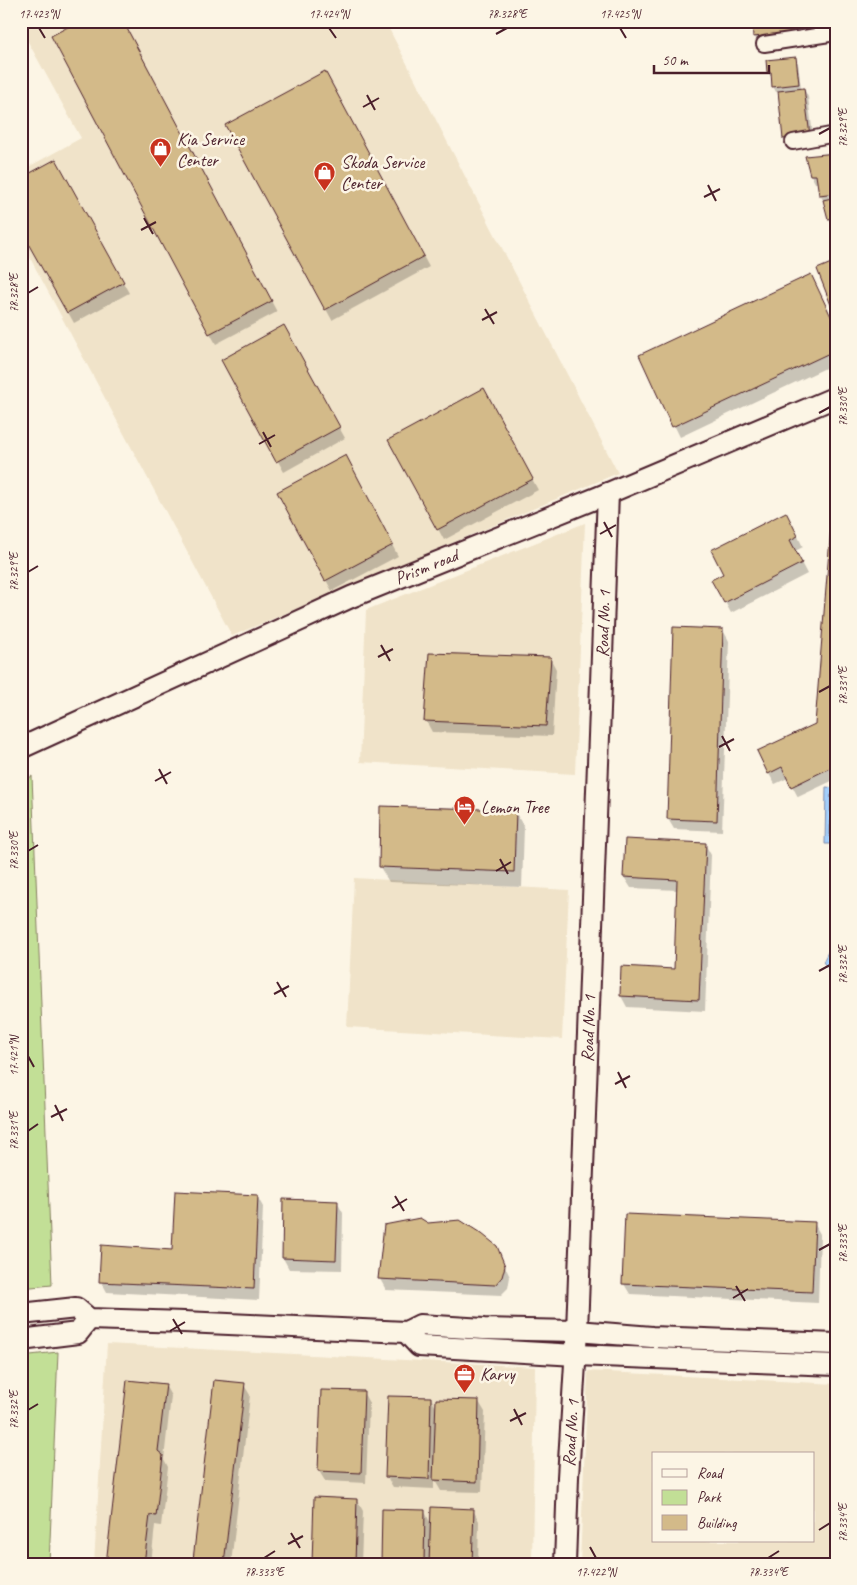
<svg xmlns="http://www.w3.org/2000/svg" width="857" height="1585" viewBox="0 0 857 1585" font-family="Caveat,sans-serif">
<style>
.built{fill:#f0e3c9;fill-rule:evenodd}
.green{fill:#c2df96;stroke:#867f60}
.water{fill:#a2cffc;stroke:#7f89a8}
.shadow{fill:#0003}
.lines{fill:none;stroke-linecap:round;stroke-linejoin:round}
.shore{stroke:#6d657f;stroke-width:1}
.building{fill:#d3ba89;stroke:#4a1f2b}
.street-casing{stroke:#4a1f2b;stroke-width:18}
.secondary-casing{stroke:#4a1f2b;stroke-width:24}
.street{stroke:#fcf5e5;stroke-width:14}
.secondary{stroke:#fcf5e5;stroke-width:20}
.ticks{fill:none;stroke:#4a1f2b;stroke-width:2}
.labels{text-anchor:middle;stroke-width:5;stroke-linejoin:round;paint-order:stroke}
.poi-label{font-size:18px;fill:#4a1f2b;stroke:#fcf5e5;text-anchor:start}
.street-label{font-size:18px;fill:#4a1f2b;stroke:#fcf5e5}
.neatline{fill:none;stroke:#4a1f2b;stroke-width:2}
.ticks-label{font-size:12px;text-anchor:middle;fill:#4a1f2b}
</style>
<rect width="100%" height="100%" fill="#fcf5e5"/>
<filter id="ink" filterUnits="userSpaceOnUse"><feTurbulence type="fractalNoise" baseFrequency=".02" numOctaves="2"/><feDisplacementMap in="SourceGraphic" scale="10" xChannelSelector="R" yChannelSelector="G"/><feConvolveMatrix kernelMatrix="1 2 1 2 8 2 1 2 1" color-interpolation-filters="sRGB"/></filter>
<g filter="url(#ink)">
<g class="built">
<polygon points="21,21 385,21 618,473 232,636 21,241 21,171 81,138 21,29"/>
<polygon points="585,523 575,774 360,762 366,610"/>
<polygon points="354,878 569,890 562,1039 347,1027"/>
<polygon points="107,1344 535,1367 532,1564 94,1564"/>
<path d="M 588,1371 L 836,1384 L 836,1564 L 580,1564 ZM 653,1454 L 813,1454 L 813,1541 L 653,1541 Z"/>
</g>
<g class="green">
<polygon points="32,776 52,1285 21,1288 21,783"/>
<polygon points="58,1352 49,1564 21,1564 21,1356"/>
</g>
<g class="water">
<polygon points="826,787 836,788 836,844 825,844"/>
<polygon points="836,940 836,978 823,962 831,946"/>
</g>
<g class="shadow">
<polygon points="123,21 277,312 216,344 210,333"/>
<polygon points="753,21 801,21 802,28 796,28 797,41 759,44 755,37"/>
<polygon points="795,58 798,63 801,89 804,89 808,97 814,143 789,146 785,138 779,91 776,92 773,86 772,77 768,72"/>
<polygon points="330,83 429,267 332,320 326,309"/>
<polygon points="836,154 836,226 835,223 832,224 829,219 825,203 820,195 818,183 815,183 811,175"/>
<polygon points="55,161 129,293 74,323 21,228"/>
<polygon points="283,327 345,438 284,472 222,360"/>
<polygon points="836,327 836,363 680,437 640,356"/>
<polygon points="490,400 538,490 444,540 390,440"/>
<polygon points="351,468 398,556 332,591 326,580"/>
<polygon points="836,491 836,779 798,797 788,778 775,784 769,774 816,725"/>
<polygon points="792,524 803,547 795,551 807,574 731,613 713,580 725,574"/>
<polygon points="723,630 729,641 722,831 674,829 668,819"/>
<polygon points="550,658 556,669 552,736 432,732 426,721"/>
<polygon points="515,812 524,827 522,887 389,882 380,867"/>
<polygon points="705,844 711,855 705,1011 627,1007 621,996 623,968 675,970 678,890 631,888 624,877"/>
<polygon points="257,1196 263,1207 259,1300 107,1292 101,1281 174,1252"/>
<polygon points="337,1202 343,1213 342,1270 289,1269 283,1258"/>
<polygon points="814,1223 820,1234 818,1303 630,1294 624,1284"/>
<polygon points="386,1226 496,1247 510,1277 508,1288 501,1295 386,1290 380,1279"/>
<polygon points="165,1385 171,1396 164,1459 168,1467 161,1526 155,1525 151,1564 107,1564"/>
<polygon points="244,1385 250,1395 231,1564 197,1564 194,1560"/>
<polygon points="363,1392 369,1403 366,1483 325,1481 319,1471"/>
<polygon points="431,1398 437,1410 479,1402 485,1412 482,1492 441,1491 434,1479 434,1489 393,1487 387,1477"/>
<polygon points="357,1500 363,1511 361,1564 313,1564"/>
<polygon points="473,1510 479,1521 478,1564 382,1564 425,1512 431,1524"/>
</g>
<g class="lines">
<polyline class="shore" points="836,792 831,795 830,836 831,839 836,839"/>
</g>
<g class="building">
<polygon points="79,21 123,21 272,301 209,334 51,36"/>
<polygon points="752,21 792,21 793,33 753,37"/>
<polygon points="796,57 799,84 772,87 771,72 767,72 766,60"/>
<polygon points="325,71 424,256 325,310 225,125"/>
<polygon points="804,88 810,136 783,139 778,91"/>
<polygon points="836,153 836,193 819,195 816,175 810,175 805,156"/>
<polygon points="56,159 124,282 67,313 21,231 21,178"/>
<polygon points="836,197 836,232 833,218 828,219 823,200"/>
<polygon points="836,261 836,318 817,269"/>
<polygon points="811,274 836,327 836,350 672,427 639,355"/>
<polygon points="284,325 340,427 276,462 221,360"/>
<polygon points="484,388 533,479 437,530 388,440"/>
<polygon points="346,455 393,545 325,581 277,492"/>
<polygon points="834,489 836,489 836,765 791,787 782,767 768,774 757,751 815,724"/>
<polygon points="786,512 798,536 790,540 802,563 724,603 711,580 723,574 711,550"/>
<polygon points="673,627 723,629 717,821 667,819"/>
<polygon points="429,653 551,657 546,726 424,721"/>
<polygon points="380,806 516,810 514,872 379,867"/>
<polygon points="625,839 706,843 699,1000 620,996 621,966 674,969 677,880 623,877"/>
<polygon points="175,1191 258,1195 254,1289 99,1282 101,1245 172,1250"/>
<polygon points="283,1199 338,1201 336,1260 282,1258"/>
<polygon points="625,1214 815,1222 812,1292 622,1284"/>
<polygon points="420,1218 428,1223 460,1220 482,1234 497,1246 505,1266 502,1277 495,1285 378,1279 384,1225"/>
<polygon points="127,1380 166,1384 158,1451 163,1455 156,1516 150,1515 144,1564 106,1564"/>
<polygon points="214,1380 245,1383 224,1564 193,1560"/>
<polygon points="321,1390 364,1391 361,1473 318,1471"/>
<polygon points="388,1396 431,1397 429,1479 385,1477"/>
<polygon points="436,1399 479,1400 477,1482 433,1480"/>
<polygon points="314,1497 357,1499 355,1564 312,1564"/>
<polygon points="431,1507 474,1509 472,1564 429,1564"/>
<polygon points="382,1509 425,1510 424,1564 381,1564"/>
</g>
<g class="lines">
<defs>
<g id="street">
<polyline points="764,44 836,33"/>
<polyline points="793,142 836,134"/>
</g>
<g id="secondary">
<path id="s1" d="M 21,748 L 351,597 L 599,497 L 836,397"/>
<polyline points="21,1314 76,1308 89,1319 184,1322 406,1332 420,1325 484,1329 577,1331 652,1337 836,1344"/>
<polyline points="406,1332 419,1346 576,1355 836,1365"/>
<polyline points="21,1340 78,1333 89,1319"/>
<path id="s2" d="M 565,1564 L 568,1477 L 577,1331 L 608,493"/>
</g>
</defs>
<use href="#street" class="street-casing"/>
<use href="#secondary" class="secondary-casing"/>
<use href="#street" class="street"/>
<use href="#secondary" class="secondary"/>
</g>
</g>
<path class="ticks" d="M 39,28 L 45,38M 329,28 L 336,38M 620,28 L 626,38M 496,34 L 507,28M 367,95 L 375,110M 363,107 L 379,98M 819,134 L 830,128M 708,185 L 716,201M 704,197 L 720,189M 144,218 L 153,234M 141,230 L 156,222M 28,293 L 38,287M 485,309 L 494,324M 482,320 L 497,312M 819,413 L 830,407M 263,432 L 271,447M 259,444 L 275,435M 604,522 L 612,537M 600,534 L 616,525M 28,572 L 38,566M 381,645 L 390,661M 378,657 L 393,649M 819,692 L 830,686M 722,736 L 730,751M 719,747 L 734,739M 159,769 L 167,784M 155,781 L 171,772M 28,851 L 38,845M 500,859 L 508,874M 496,871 L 511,862M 819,971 L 830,965M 277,982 L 286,997M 274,994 L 289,986M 28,1056 L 34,1067M 618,1072 L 626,1088M 615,1084 L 630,1076M 55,1105 L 63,1121M 51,1117 L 67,1109M 28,1131 L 38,1124M 395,1196 L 404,1211M 392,1208 L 407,1199M 819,1250 L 830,1244M 736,1286 L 745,1301M 733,1298 L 748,1289M 173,1319 L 182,1334M 170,1331 L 185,1322M 514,1409 L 522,1425M 28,1410 L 38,1404M 510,1421 L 526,1413M 819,1530 L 830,1523M 291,1533 L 300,1548M 288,1544 L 303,1536M 590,1547 L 596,1558M 264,1558 L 275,1551M 768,1558 L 779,1551"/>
<defs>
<symbol id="shop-pin" viewBox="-11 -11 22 30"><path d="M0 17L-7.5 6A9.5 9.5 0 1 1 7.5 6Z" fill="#c8321e" stroke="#fcf5e5"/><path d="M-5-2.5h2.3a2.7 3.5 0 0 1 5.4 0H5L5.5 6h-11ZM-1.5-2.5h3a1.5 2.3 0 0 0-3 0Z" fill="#fff"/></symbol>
<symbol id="hotel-pin" viewBox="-11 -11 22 30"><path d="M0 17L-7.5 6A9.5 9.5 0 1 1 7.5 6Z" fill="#c8321e" stroke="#fcf5e5"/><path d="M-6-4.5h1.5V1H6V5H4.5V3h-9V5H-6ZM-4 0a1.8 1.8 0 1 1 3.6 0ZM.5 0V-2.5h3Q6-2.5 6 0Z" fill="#fff"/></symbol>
<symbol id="office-pin" viewBox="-11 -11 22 30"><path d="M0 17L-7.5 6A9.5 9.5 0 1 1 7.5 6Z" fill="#c8321e" stroke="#fcf5e5"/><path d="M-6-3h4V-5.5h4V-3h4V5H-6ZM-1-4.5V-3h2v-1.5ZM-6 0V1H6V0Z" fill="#fff"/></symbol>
</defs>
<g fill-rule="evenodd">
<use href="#shop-pin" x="148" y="136" width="25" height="34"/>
<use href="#shop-pin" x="312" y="160" width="25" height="34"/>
<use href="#hotel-pin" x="452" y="794" width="25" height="34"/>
<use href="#office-pin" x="452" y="1362" width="25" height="34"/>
</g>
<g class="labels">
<g class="poi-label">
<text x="177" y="145">Kia Service<tspan x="177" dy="21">Center</tspan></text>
<text x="341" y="168">Skoda Service<tspan x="341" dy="21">Center</tspan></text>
<text x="481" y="813">Lemon Tree</text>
<text x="480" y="1380">Karvy</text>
</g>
<g class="street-label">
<text dy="6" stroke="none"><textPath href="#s1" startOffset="444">Prism road</textPath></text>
<text dy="6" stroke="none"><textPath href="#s2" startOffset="941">Road No. 1</textPath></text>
<text dy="6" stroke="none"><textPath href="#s2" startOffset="536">Road No. 1</textPath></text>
<text dy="6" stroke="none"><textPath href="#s2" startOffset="131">Road No. 1</textPath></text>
</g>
</g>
<rect width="857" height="1585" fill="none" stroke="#fcf5e5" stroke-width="55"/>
<rect x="652" y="1452" width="162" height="90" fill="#fcf5e5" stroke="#b59f9b"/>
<rect x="662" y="1469" width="25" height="8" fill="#fcf5e5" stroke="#b59f9b"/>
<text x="697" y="1478" font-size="15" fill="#4a1f2b">Road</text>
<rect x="662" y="1490" width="25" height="15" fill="#c2df96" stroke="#b59f9b"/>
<text x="697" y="1502" font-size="15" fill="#4a1f2b">Park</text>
<rect x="662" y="1515" width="25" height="15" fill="#d3ba89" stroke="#b59f9b"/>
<text x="697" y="1528" font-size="15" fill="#4a1f2b">Building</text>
<path d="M654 65v8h115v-8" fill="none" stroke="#4a1f2b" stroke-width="2.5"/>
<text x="662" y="65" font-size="15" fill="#4a1f2b" stroke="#fcf5e5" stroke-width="4" paint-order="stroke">50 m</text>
<rect x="28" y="28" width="802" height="1530" class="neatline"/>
<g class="ticks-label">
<text x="39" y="18">17.423°N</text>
<text x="329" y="18">17.424°N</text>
<text x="507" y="18">78.328°E</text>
<text x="620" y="18">17.425°N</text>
<text transform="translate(843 128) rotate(-90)" y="4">78.329°E</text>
<text transform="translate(14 293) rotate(-90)" y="4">78.328°E</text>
<text transform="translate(843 407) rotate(-90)" y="4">78.330°E</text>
<text transform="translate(14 572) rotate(-90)" y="4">78.329°E</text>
<text transform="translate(843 686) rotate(-90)" y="4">78.331°E</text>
<text transform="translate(14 851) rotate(-90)" y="4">78.330°E</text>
<text transform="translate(843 965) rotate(-90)" y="4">78.332°E</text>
<text transform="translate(14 1056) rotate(-90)" y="4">17.421°N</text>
<text transform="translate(14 1131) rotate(-90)" y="4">78.331°E</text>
<text transform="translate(843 1244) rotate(-90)" y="4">78.333°E</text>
<text transform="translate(14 1410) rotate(-90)" y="4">78.332°E</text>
<text transform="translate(843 1523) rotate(-90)" y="4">78.334°E</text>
<text x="264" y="1576">78.333°E</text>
<text x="596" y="1576">17.422°N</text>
<text x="768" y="1576">78.334°E</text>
</g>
</svg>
